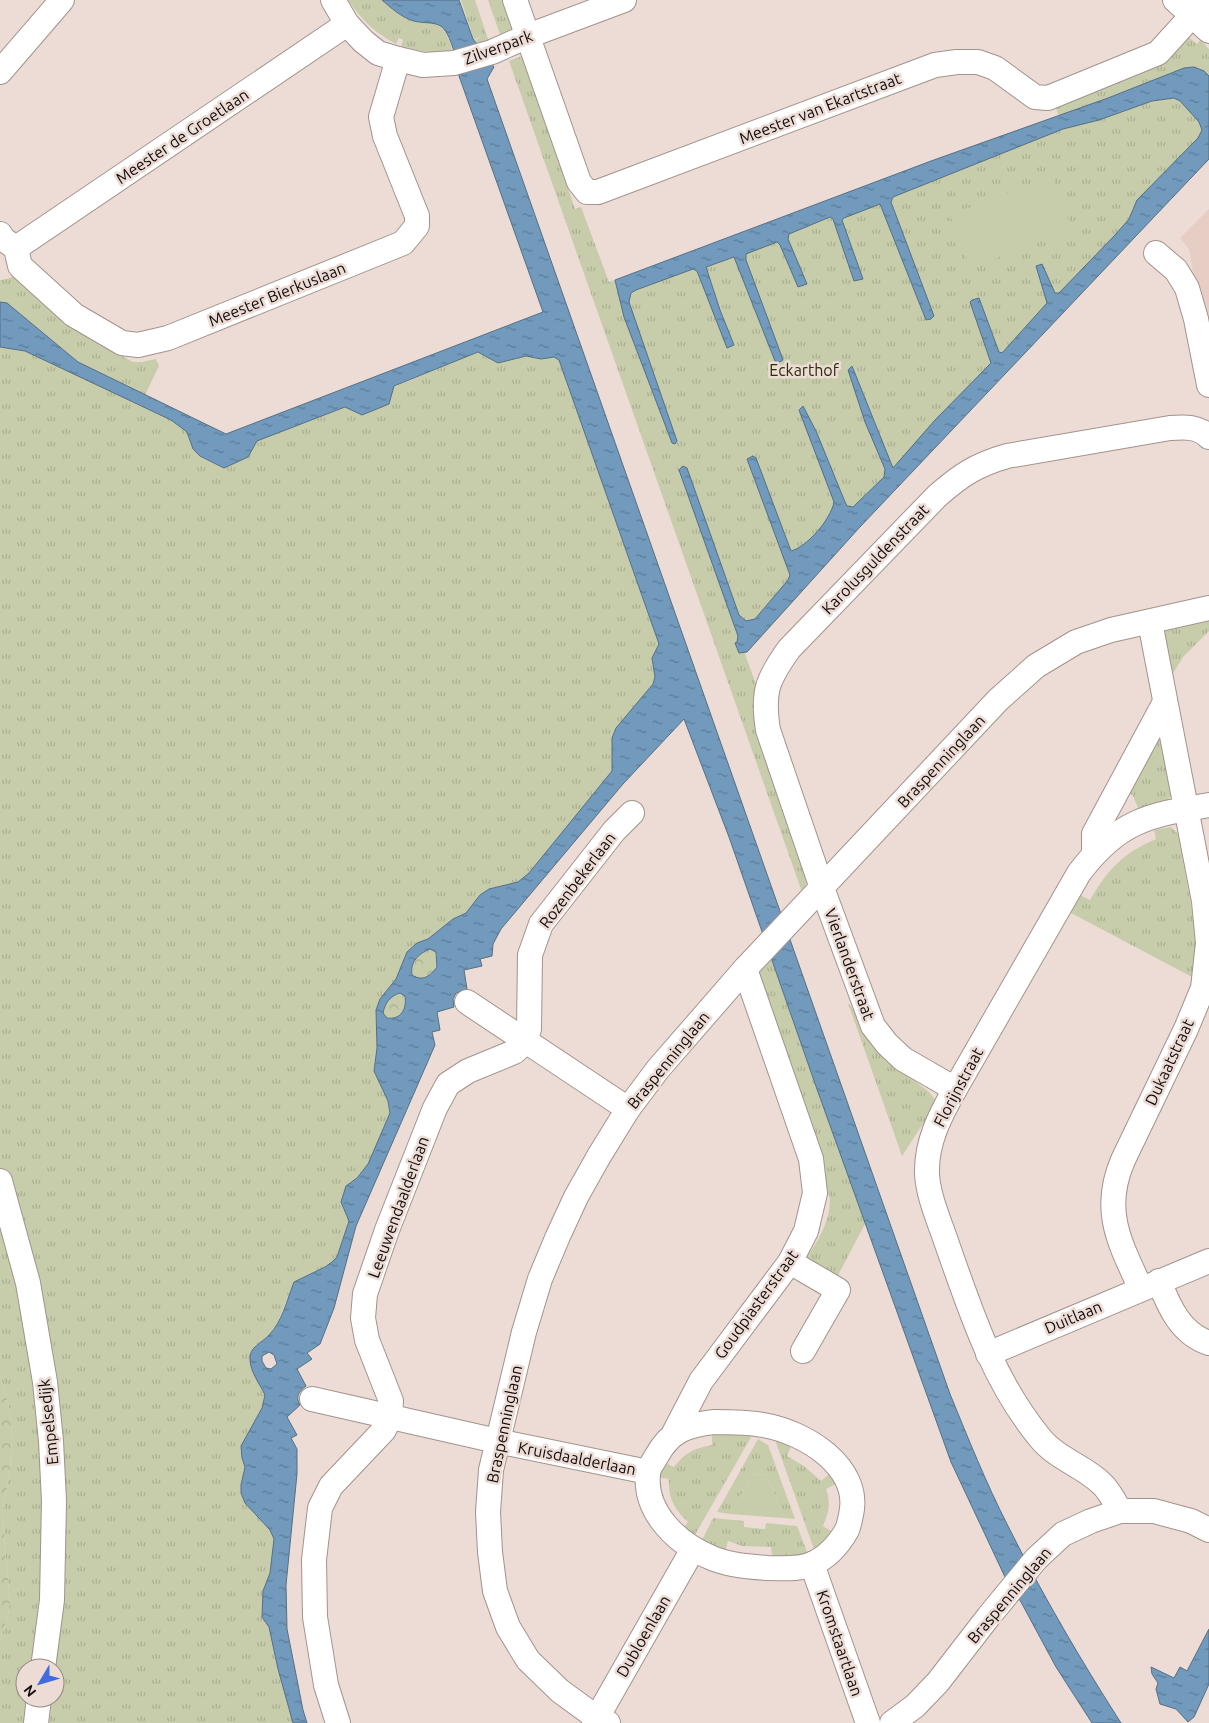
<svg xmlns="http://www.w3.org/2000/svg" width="1209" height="1723" viewBox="0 0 1209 1723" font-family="Ubuntu,sans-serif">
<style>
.built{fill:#e7cec5}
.grass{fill:url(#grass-tufts)}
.forest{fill:url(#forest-crowns)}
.pitch{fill:#c7cdaa}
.water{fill:url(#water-ripples);stroke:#546f86;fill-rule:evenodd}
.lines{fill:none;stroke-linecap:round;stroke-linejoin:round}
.minor-casing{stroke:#a2938d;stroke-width:26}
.minor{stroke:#fff;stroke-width:24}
.labels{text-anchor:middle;stroke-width:5;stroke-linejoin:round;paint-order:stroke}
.street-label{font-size:16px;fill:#0f0a08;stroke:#ecdcd5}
.park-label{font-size:16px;fill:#2a2e06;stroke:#ecdcd5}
</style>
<defs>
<pattern id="grass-tufts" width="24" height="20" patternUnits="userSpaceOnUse" patternTransform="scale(1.25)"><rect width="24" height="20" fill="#c7cdaa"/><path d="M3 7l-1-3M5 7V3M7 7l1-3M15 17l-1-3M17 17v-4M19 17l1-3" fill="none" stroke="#aaaf91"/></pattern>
<pattern id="forest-crowns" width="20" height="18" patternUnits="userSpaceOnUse" patternTransform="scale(1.25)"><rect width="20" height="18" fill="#c7cdaa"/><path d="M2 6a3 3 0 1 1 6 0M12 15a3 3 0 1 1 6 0" fill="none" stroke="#aaaf91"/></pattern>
<pattern id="water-ripples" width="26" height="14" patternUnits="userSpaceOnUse" patternTransform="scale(1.25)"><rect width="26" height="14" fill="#719abc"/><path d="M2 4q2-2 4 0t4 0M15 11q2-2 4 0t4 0" fill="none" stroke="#5b7c97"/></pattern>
</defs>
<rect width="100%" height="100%" fill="#ecdcd5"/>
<polygon class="built" points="1209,209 1209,365 1189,249 1180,238"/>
<g class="grass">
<path d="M 348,0 L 382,0 C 391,8 399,16 411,20 C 427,26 438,18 447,36 C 450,41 452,47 451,50 L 473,42 L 483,35 L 474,40 L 461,0 L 475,0 L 490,45 C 454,52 438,57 401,46 L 403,40 L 399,38 L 396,44 C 375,33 362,20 348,0 Z"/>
<polygon points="488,0 503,0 514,33 502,40"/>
<polygon points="1185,34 1197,44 1200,40 1209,49 1209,76 1204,71 1108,98 1059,116 1054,103"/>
<polygon points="522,56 575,209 581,207 609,282 615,280 624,317 672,443 618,281 1194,77 1209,152 745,646 679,470 758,690 807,882 802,892 509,61"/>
<polygon points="14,276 86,336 133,362 141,362 156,359 159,366 145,395 78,362 7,303 0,302 0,280 7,279"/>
<polygon points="0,347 25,351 171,420 187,432 193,449 200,456 224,468 248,457 257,441 346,407 478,352 498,363 526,356 541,359 554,357 559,360 659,645 652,658 655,677 653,683 612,738 612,771 529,873 518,882 489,889 480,895 466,913 453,919 428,939 417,943 407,952 396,979 380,1000 376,1010 377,1048 374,1071 388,1101 390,1113 368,1164 357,1178 346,1186 341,1203 349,1221 337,1257 332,1262 325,1267 294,1282 277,1324 268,1336 255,1346 261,1386 265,1395 262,1408 241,1446 242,1458 245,1467 241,1485 245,1503 270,1530 274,1540 270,1573 263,1591 262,1617 269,1627 278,1669 293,1723 45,1723 49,1698 55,1698 55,1668 52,1668 61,1526 0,1171"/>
<polygon points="1209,615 1209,631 1183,657 1172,675 1161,630"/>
<polygon points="1159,729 1171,796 1164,803 1139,810 1133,796 1125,788"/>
<path d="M 1171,827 L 1178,834 L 1195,926 L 1196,939 L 1192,977 L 1071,913 L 1080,895 L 1090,900 C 1109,868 1122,854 1156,839 L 1154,830 Z"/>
<path d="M 771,956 L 818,1092 L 866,1222 L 835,1281 L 806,1258 C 819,1240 830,1221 830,1199 L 757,982 L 756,973 Z"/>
<polygon points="848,1003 911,1078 929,1092 937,1102 902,1156"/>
<polygon points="0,1199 24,1292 48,1494 37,1668 25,1668 25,1698 34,1698 31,1723 0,1723 0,1642 8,1614 10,1601 2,1515 10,1470 12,1440 10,1411 0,1374"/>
<path d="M 712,1430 L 754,1432 L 692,1540 L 680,1532 L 688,1522 C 674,1509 668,1498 669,1479 L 657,1477 L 662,1461 L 674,1467 C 686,1452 693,1449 712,1445 Z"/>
<path d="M 774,1437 L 792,1444 L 787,1456 L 804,1466 L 821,1481 L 833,1471 L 840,1482 L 826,1489 C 831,1504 829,1512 823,1526 L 836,1534 L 815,1552 Z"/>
<polygon points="758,1439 768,1445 795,1519 783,1518 767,1475 753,1474 730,1514 717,1512"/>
<polygon points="713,1518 744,1521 744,1527 765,1529 766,1523 797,1526 808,1554 773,1560 771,1547 742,1546 728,1541 725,1553 700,1544"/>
</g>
<g class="forest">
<path d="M 430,949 L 436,952 L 437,967 C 430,976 423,982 412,975 C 411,962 418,954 430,949 Z"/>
<path d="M 400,993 L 405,996 C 407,1009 401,1020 387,1018 L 383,1013 C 385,1003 390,996 400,993 Z"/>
<polygon points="0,1374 10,1411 12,1440 10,1470 2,1515 10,1601 8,1614 0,1642 0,1679"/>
</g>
<g class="pitch">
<polygon points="1052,176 1072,229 970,268 950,215"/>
<polygon points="753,1474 767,1475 783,1518 730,1514"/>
</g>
<g class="water">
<path d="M 382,0 L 459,0 L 473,39 L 494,67 L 487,79 L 950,1394 C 968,1438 986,1483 1008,1526 C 1042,1594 1080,1659 1121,1723 L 1092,1723 L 1056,1667 L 1021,1602 L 1005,1577 L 951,1462 L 818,1092 L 729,837 L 684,719 L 623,784 L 501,929 L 493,944 L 492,956 L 480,959 L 482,966 L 464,970 L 467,989 L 456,993 L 453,999 L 454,1007 L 437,1012 L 440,1030 L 432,1032 L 435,1045 L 356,1226 L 334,1308 L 320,1344 L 307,1353 L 312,1359 L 297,1369 L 306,1386 C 299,1391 295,1397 300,1405 L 287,1417 L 297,1435 L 291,1438 L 297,1449 L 297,1474 L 286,1585 L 287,1629 L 303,1710 L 307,1723 L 293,1723 L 278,1669 L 269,1627 L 262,1617 L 263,1591 L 270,1573 L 274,1539 L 270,1530 L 245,1503 L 241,1493 L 241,1485 L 245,1467 L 242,1458 L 241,1446 L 262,1408 L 265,1395 C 260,1384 250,1372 250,1359 C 249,1347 262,1343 269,1335 C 282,1322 287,1300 294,1282 L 325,1267 L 332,1262 L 337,1257 L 349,1221 L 341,1202 L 346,1186 L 357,1178 L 368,1164 L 390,1113 L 388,1101 L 374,1071 L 377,1048 L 376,1010 L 380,999 L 396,979 L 407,952 L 417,943 L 428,939 L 453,919 L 466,913 L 480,895 L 489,889 L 518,882 L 529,873 L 612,771 L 612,738 L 616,728 L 653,684 L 655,677 L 652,658 L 659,644 L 559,360 L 554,357 L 541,359 L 526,356 L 498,363 L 478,352 L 394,386 L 389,404 L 362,415 L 345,407 L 257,441 L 248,457 L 224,468 L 200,456 L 193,449 L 187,432 L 171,420 L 25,351 L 0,347 L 0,302 L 7,303 L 78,362 L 226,434 L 543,312 L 459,76 C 456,61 453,38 442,27 C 435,21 420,24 411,20 C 400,16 391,8 382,0 ZM 430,949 L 436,952 L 437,967 C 430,976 423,982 412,975 C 410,962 418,954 430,949 ZM 400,993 L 405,996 C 407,1009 401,1020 387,1018 L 383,1013 C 385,1003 390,996 400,993 ZM 269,1352 L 274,1355 L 277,1364 L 271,1369 L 266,1368 L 262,1361 L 262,1356 Z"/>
<path d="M 1194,67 L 1204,71 L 1209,76 L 1209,159 L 859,528 L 747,652 L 739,653 L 735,643 L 737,642 L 738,636 L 679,470 L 683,466 L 687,468 L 739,615 L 746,621 L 755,619 L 788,580 L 790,575 L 747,459 L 753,456 L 756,458 L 791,551 C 807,547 831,519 834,502 L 799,410 L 803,406 L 816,431 L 845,502 L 847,506 L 853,507 L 884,477 L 885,469 L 865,422 L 848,370 L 852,366 L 893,468 L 935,420 L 991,363 L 970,302 L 972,300 L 979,298 L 999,352 L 1002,353 L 1047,303 L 1036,266 L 1042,264 L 1055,293 L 1059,293 L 1115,235 L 1129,219 L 1137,200 L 1198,138 L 1202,130 L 1199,122 L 1180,101 L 1174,98 L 1152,101 L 1099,120 L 1063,129 L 893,197 L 891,202 L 934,316 L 931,319 L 926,320 L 880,204 L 844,218 L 842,220 L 863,279 L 854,281 L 833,219 L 830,217 L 789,234 L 788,239 L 807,284 L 798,287 L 780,245 L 777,242 L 746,254 L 746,260 L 782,357 L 783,360 L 778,363 L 775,361 L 734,257 L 706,267 L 720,310 L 734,345 L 727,348 L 697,271 L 693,269 L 636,290 L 631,293 L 629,302 L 677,441 L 675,444 L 672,443 L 624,317 L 615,280 L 931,161 L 1108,98 L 1184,68 Z"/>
<polygon points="1209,1629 1209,1684 1194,1717 1188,1722 1176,1709 1160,1704 1156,1689 1158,1683 1152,1674 1151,1667 1174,1678 1180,1667 1187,1671"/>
</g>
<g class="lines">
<defs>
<g id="minor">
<polyline points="333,0 347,24 363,41 378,53 398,59 423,65 454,63 492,52 528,36 624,0"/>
<polyline points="515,0 579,182 587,192 598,192 935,65 957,62 978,62 995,68 1035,97 1048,98 1158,53 1206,0"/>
<polyline points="1175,0 1209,31"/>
<polyline points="0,72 62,0"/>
<polyline points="0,234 3,239 16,248 20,266 74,315 122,343 138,345 168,338 403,243 417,226 417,216 385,136 381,117 398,59"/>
<polyline points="16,248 347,24"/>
<polyline points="1156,253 1176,270 1187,288 1196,319 1209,385"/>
<polyline points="1094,853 1094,834 1165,702"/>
<polyline points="467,1002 628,1109"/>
<path d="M 955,1089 L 903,1059 L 887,1044 L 873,1026 L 822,888 L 768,730 C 762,692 767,680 789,649 L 937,496 C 961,475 976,465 1007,456 L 1170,428 C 1185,427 1198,426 1209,437"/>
<polyline points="0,1181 28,1283 45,1382 51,1441 54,1501 52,1600 43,1668"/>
<polyline points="790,1262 838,1290 803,1351"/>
<path d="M 1159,1281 C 1169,1307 1181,1334 1209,1343"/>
<path d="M 1141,1289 C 1120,1243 1101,1211 1123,1160 L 1186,1029 L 1203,988 L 1208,943 L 1204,901 L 1150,622"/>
<polyline points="988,1354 1209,1261"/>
<polyline points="312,1399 497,1441 648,1472"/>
<path d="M 714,1422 C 731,1422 747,1422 763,1425 C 805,1432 862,1467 851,1515 C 850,1520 849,1525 847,1530 C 839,1544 828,1557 812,1564 C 799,1570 782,1568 768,1568 C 750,1567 728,1565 712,1558 C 678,1544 644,1513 648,1474 C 648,1468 653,1462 656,1457 C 670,1431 686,1425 714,1422 Z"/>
<polyline points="674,1433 701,1381 790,1262 806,1231 815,1193 811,1159 745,969"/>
<path d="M 1120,1511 C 1115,1502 1109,1490 1101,1483 C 1083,1466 1056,1458 1040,1438 C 993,1381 971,1312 947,1244 C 940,1223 928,1196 927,1174 C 926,1142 940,1116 955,1089 L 1079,873 C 1118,821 1148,815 1209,805"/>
<polyline points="812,1564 868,1723"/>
<polyline points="36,1723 39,1698"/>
<polyline points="338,1723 326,1685 315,1617 314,1560 320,1508 331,1486 384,1430 390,1418 391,1401 367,1340 363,1318 365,1294 387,1230 435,1108 448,1084 468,1071 514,1052 525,1042 529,1029 530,955 541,924 614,831 632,813"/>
<polyline points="594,1723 693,1549"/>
<polyline points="608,1723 597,1718 560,1691 528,1660 508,1627 495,1591 490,1552 488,1512 491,1470 524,1332 540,1279 558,1236 576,1197 599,1156 628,1109 658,1069 745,969 998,700 1036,666 1076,642 1111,630 1209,608"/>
<polyline points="892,1723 915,1706 938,1682 989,1616 1036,1559 1063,1534 1091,1521 1120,1511 1154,1511 1191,1521 1209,1530"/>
</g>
</defs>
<use href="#minor" class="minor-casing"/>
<use href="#minor" class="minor"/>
</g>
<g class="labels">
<g class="street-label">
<text transform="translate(498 47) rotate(-20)" y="6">Zilverpark</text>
<text transform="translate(820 108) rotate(-21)" y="6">Meester van Ekartstraat</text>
<text transform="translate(182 136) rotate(-34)" y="6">Meester de Groetlaan</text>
<text transform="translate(277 294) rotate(-22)" y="6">Meester Bierkuslaan</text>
<text transform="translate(875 559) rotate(-46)" y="6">Karolusguldenstraat</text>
<text transform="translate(941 761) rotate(-47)" y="6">Braspenninglaan</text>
<text transform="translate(577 880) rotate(-53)" y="6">Rozenbekerlaan</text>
<text transform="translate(850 964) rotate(70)" y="6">Vierlanderstraat</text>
<text transform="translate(668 1060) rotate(-51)" y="6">Braspenninglaan</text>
<text transform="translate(1169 1062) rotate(-65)" y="6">Dukaatstraat</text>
<text transform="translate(958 1087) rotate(-62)" y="6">Florijnstraat</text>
<text transform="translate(398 1207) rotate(-70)" y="6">Leeuwendaalderlaan</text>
<text transform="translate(756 1304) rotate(-54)" y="6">Goudpiasterstraat</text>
<text transform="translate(1073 1317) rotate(-23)" y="6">Duitlaan</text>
<text transform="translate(48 1422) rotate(-96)" y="6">Empelsedijk</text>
<text transform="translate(504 1424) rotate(-78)" y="6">Braspenninglaan</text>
<text transform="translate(577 1458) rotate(11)" y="6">Kruisdaalderlaan</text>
<text transform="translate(1009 1595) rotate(-50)" y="6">Braspenninglaan</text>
<text transform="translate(643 1636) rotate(-60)" y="6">Dubloenlaan</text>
<text transform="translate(840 1643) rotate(71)" y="6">Kromstaartlaan</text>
</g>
<g class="park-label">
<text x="804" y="376">Eckarthof</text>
</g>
</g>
<g transform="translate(40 1683) rotate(232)"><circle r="24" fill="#ecdcd5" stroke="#948883"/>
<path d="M0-4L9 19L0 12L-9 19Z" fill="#406cdd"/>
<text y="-8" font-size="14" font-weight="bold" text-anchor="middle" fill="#0f0a08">N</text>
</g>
</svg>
